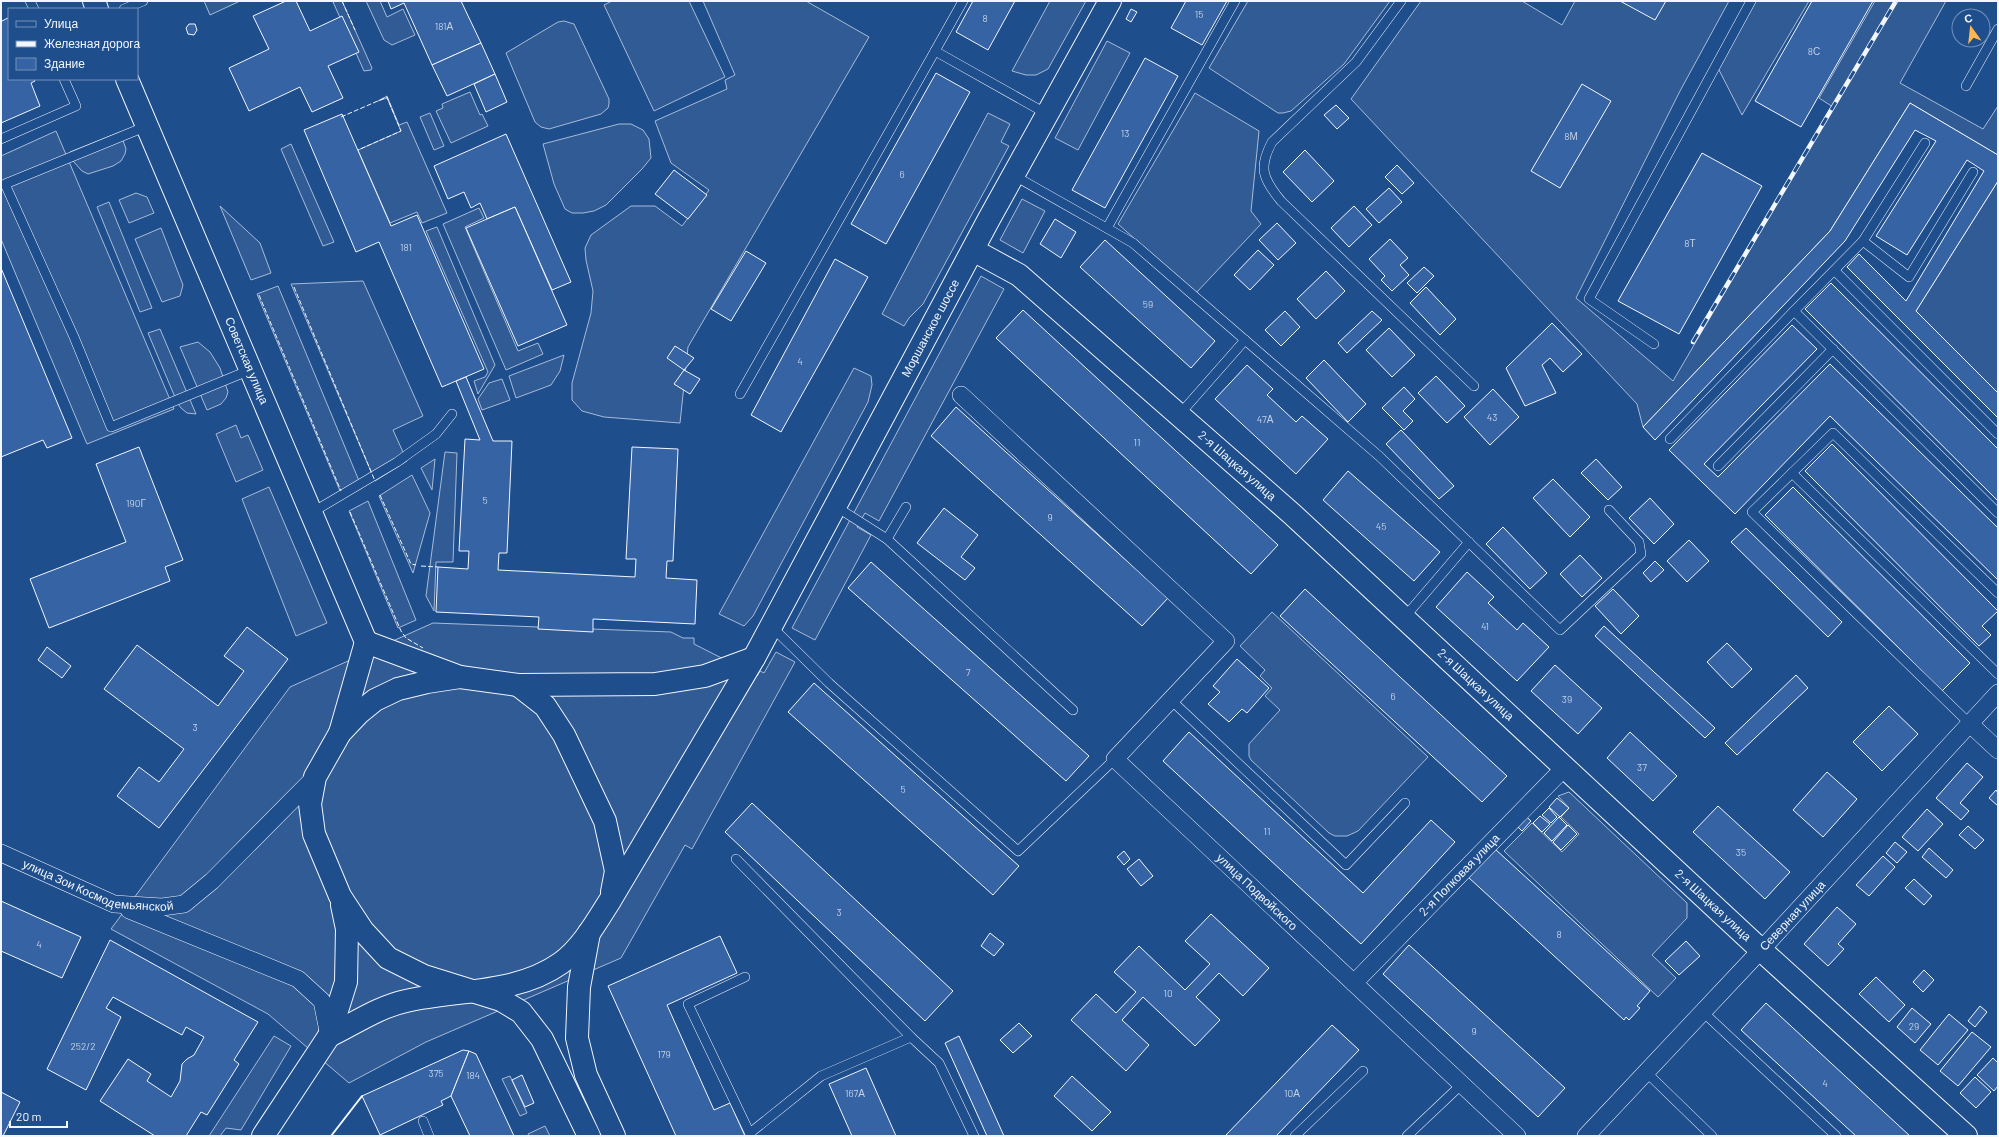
<svg xmlns="http://www.w3.org/2000/svg" width="1999" height="1137" viewBox="0 0 1999 1137" font-family="Barlow,sans-serif">
<style>
.built{fill:#305b95;stroke:#a8bbd7}
.building{fill:#3563a3;stroke:#f2f6ff}
.lines{fill:none;stroke-linecap:round;stroke-linejoin:round}
.lane-casing{stroke:#f2f6ff;stroke-width:10}
.street-casing{stroke:#f2f6ff;stroke-width:18}
.secondary-casing{stroke:#f2f6ff;stroke-width:24}
.primary-casing{stroke:#f2f6ff;stroke-width:24}
.lane{stroke:#1f4e8c;stroke-width:9}
.street{stroke:#1f4e8c;stroke-width:17}
.secondary{stroke:#1f4e8c;stroke-width:22}
.primary{stroke:#1f4e8c;stroke-width:22}
.rail-casing{stroke:#f2f6ff;stroke-width:4.5}
.rail{stroke:#1f4e8c;stroke-width:3;stroke-dasharray:9;stroke-linecap:butt}
.fence{stroke:#f2f6ff;stroke-width:1;stroke-dasharray:5 2;stroke-linecap:butt}
.wall{stroke:#f2f6ff;stroke-width:2}
.labels{text-anchor:middle;stroke-width:3;stroke-linejoin:round;paint-order:stroke}
.number-label{font-size:10px;fill:#c3d1e8}
.street-label{font-size:12px;fill:#f2f6ff;stroke:#1f4e8c}
</style>
<rect width="100%" height="100%" fill="#1f4e8c"/>
<g class="built">
<polygon points="204,1 240,1 210,15"/>
<polygon points="335,1 342,1 372,68 371,70 364,71 333,2"/>
<polygon points="366,1 380,1 387,17 403,9 415,35 392,45 384,40"/>
<polygon points="612,1 689,1 725,77 654,111 604,5"/>
<polygon points="703,1 806,1 869,37 688,347 680,423 604,417 582,411 572,400 572,383 591,313 593,291 586,260 585,248 591,235 631,206 655,206 682,226 709,190 671,163 655,121 727,89 725,80 735,75"/>
<polygon points="1050,1 1086,1 1048,69 1036,75 1026,75 1012,71"/>
<polygon points="1248,1 1390,1 1344,64 1291,111 1283,113 1278,113 1209,68"/>
<polygon points="1421,1 1522,1 1562,25 1575,1 1729,1 1680,91 1576,298 1673,381 1833,107 1819,98 1875,1 1946,1 1900,83 1983,129 1998,106 1998,155 1910,103 1830,231 1643,427 1637,404 1351,99"/>
<polygon points="1755,1 1809,1 1742,115 1718,68"/>
<polygon points="564,21 574,24 609,99 609,104 608,108 601,114 549,129 541,127 535,122 506,53 558,22"/>
<polygon points="1107,41 1130,53 1078,150 1055,138"/>
<polygon points="470,92 480,115 482,114 488,126 451,143 436,111 443,108 442,104"/>
<polygon points="1195,93 1259,131 1251,211 1261,224 1196,293 1118,224"/>
<polygon points="387,96 399,125 407,122 447,213 422,223 417,212 390,223 358,150 401,131 387,98 378,101"/>
<polygon points="430,113 444,146 434,150 420,117"/>
<polygon points="988,113 1010,124 1001,142 1009,146 923,304 909,318 904,326 882,314"/>
<polygon points="619,124 631,124 643,130 649,139 651,158 642,169 606,205 594,211 583,213 572,213 565,209 554,184 543,144"/>
<polygon points="56,131 174,409 87,444 1,239 1,156"/>
<polygon points="120,132 126,149 125,154 121,161 113,166 88,174 82,171 73,161 70,152"/>
<polygon points="291,144 334,242 323,246 281,149"/>
<polygon points="1998,181 1998,393 1916,311"/>
<polygon points="136,193 147,197 154,213 129,223 119,200"/>
<polygon points="1022,199 1045,211 1023,253 1000,240"/>
<polygon points="109,202 152,308 140,312 97,207"/>
<polygon points="220,206 260,243 271,273 251,280"/>
<polygon points="479,208 484,218 465,227 518,351 538,343 543,354 506,370 443,224"/>
<polygon points="437,227 495,365 478,394 474,381 485,377 488,372 426,231"/>
<polygon points="161,228 183,285 180,296 162,302 135,239"/>
<polygon points="981,276 1004,289 879,521 865,513 857,527 871,535 815,640 792,628"/>
<polygon points="363,281 423,416 393,430 407,461 375,481 291,284"/>
<polygon points="278,286 362,488 343,498 257,294"/>
<polygon points="160,329 196,414 187,413 181,408 177,402 148,333"/>
<polygon points="198,342 210,352 220,368 228,392 226,398 221,404 207,410 180,347"/>
<polygon points="564,355 560,371 551,385 516,398 509,376"/>
<polygon points="854,368 871,376 872,385 868,402 753,616 744,626 719,614"/>
<polygon points="502,379 510,400 482,410 478,399 489,383"/>
<polygon points="236,425 241,438 248,435 263,470 236,482 216,434"/>
<polygon points="445,452 457,453 453,562 436,562 434,611 426,596"/>
<polygon points="435,459 432,490 421,468"/>
<polygon points="412,475 430,513 413,573 379,496"/>
<polygon points="269,487 327,623 296,636 242,499"/>
<polygon points="368,501 416,620 398,628 349,511"/>
<polygon points="1272,612 1428,757 1358,831 1347,836 1335,836 1329,833 1251,760 1249,756 1249,744 1280,710 1265,696 1272,688 1260,676 1265,670 1240,646"/>
<polygon points="433,623 671,632 683,638 694,638 694,644 757,676 760,671 764,673 776,652 795,662 692,849 685,845 621,958 426,1042 349,1083 268,1014 111,929 290,687"/>
<polygon points="1569,792 1687,903 1687,918 1652,955 1676,978 1658,997 1504,851 1532,823 1562,852 1579,834 1561,817 1569,808 1558,796"/>
<polygon points="274,1036 291,1046 241,1130 226,1128 220,1136 209,1136"/>
<polygon points="510,1076 527,1113 520,1116 502,1079"/>
<polygon points="545,1126 550,1136 529,1136 528,1134"/>
</g>
<g class="building">
<polygon points="286,1 296,1 310,31 342,16 359,52 328,66 343,98 312,112 300,87 249,111 229,68 269,49 253,16"/>
<polygon points="388,1 461,1 481,43 432,65 404,3 391,9"/>
<polygon points="973,1 1015,1 988,50 956,32"/>
<polygon points="1186,1 1227,1 1202,45 1171,28"/>
<polygon points="1620,1 1666,1 1655,20"/>
<polygon points="1812,1 1873,1 1801,127 1755,101"/>
<polygon points="1131,9 1137,12 1131,22 1126,19"/>
<polygon points="1,18 2,21 8,18 9,20 9,79 34,79 35,81 31,83 40,106 1,123"/>
<polygon points="189,24 195,24 197,30 194,35 188,34 186,28"/>
<polygon points="481,43 495,74 447,96 432,65"/>
<polygon points="1145,58 1178,76 1105,208 1072,190"/>
<polygon points="936,73 970,92 886,244 851,224"/>
<polygon points="495,74 507,102 486,112 474,84"/>
<polygon points="1582,84 1611,101 1560,188 1531,171"/>
<polygon points="1910,103 1998,155 1998,181 1916,311 1998,393 1998,418 1847,267 1859,254 1906,301 1984,171 1967,160 1907,255 1876,236 1936,141 1915,130 1845,241 1655,440 1643,427 1830,231"/>
<polygon points="1336,105 1349,118 1337,129 1324,115"/>
<polygon points="342,114 391,226 417,215 484,369 442,387 379,242 356,252 304,130"/>
<polygon points="506,134 571,282 552,290 515,207 487,219 480,203 471,208 464,192 448,199 434,166"/>
<polygon points="1305,150 1334,181 1312,202 1283,172"/>
<polygon points="1702,153 1762,186 1679,334 1618,301"/>
<polygon points="1397,165 1414,183 1402,194 1385,177"/>
<polygon points="674,170 707,195 688,219 655,194"/>
<polygon points="1389,188 1402,202 1379,223 1366,209"/>
<polygon points="1354,206 1372,225 1349,247 1331,228"/>
<polygon points="515,207 567,325 518,346 466,228"/>
<polygon points="1055,219 1076,232 1061,258 1040,244"/>
<polygon points="1277,223 1296,243 1278,260 1259,240"/>
<polygon points="1390,239 1408,258 1400,265 1409,275 1392,291 1381,280 1385,276 1369,259"/>
<polygon points="1105,240 1215,341 1191,368 1080,267"/>
<polygon points="1258,250 1274,265 1250,290 1234,275"/>
<polygon points="746,251 766,263 731,321 711,309"/>
<polygon points="835,259 868,277 781,432 751,415"/>
<polygon points="1424,267 1434,276 1417,293 1407,283"/>
<polygon points="1,268 72,438 47,448 43,440 1,457"/>
<polygon points="1326,271 1345,291 1316,319 1297,299"/>
<polygon points="1831,283 1998,449 1998,501 1805,309"/>
<polygon points="1426,287 1456,319 1440,335 1410,303"/>
<polygon points="1023,310 1278,545 1251,574 996,338"/>
<polygon points="1285,311 1300,327 1281,346 1265,330"/>
<polygon points="1372,311 1382,320 1347,353 1338,343"/>
<polygon points="1552,323 1582,354 1563,372 1550,358 1542,365 1556,393 1525,406 1506,368"/>
<polygon points="1792,325 1817,349 1704,464 1718,477 1830,364 1998,528 1998,580 1830,416 1735,514 1669,450"/>
<polygon points="1389,328 1415,355 1392,377 1366,350"/>
<polygon points="675,346 694,358 684,370 667,358"/>
<polygon points="1324,360 1366,404 1348,422 1306,378"/>
<polygon points="1247,365 1273,389 1267,395 1296,422 1302,416 1328,439 1296,474 1215,399"/>
<polygon points="684,370 700,379 690,394 674,384"/>
<polygon points="1436,376 1465,406 1447,423 1418,393"/>
<polygon points="466,377 493,441 512,441 507,553 499,553 498,570 635,577 636,559 626,559 632,447 678,449 673,561 667,561 666,578 697,580 695,624 593,619 593,632 538,629 539,617 436,612 438,567 468,569 469,551 459,551 465,439 480,440 456,381"/>
<polygon points="1404,387 1415,399 1403,411 1413,421 1404,430 1382,408"/>
<polygon points="1493,389 1519,417 1490,445 1464,417"/>
<polygon points="956,407 1168,598 1142,626 931,436"/>
<polygon points="1401,430 1454,486 1439,499 1386,444"/>
<polygon points="1832,444 1998,611 1982,626 1991,635 1979,646 1805,471"/>
<polygon points="139,447 183,560 165,567 170,581 49,628 30,579 126,542 96,464"/>
<polygon points="1596,459 1622,487 1608,500 1581,473"/>
<polygon points="1348,471 1440,552 1414,581 1323,500"/>
<polygon points="1553,479 1590,517 1570,537 1533,498"/>
<polygon points="1793,487 1970,663 1942,691 1765,515"/>
<polygon points="1650,498 1674,524 1654,544 1629,518"/>
<polygon points="944,508 978,535 961,557 975,568 965,580 917,543"/>
<polygon points="1503,527 1547,573 1530,589 1486,544"/>
<polygon points="1746,528 1842,622 1828,637 1731,542"/>
<polygon points="1689,540 1709,561 1687,582 1667,561"/>
<polygon points="1580,555 1602,578 1582,597 1560,574"/>
<polygon points="1655,561 1664,570 1651,582 1643,573"/>
<polygon points="871,562 1089,756 1066,781 848,588"/>
<polygon points="1467,572 1494,597 1488,603 1517,630 1523,623 1549,647 1517,681 1436,607"/>
<polygon points="1305,589 1507,776 1482,802 1280,616"/>
<polygon points="1613,589 1639,616 1621,634 1595,606"/>
<polygon points="1604,626 1715,728 1705,738 1595,636"/>
<polygon points="247,627 288,659 159,828 117,796 139,767 159,782 184,749 104,689 137,645 218,706 244,671 224,656"/>
<polygon points="1727,643 1752,669 1732,688 1707,662"/>
<polygon points="47,647 71,666 62,678 38,660"/>
<polygon points="1237,659 1269,688 1247,713 1242,709 1229,722 1208,704 1220,692 1213,686"/>
<polygon points="1555,665 1602,708 1578,734 1531,691"/>
<polygon points="1796,675 1808,688 1737,755 1725,743"/>
<polygon points="814,683 1019,866 993,895 788,712"/>
<polygon points="1889,706 1918,734 1882,771 1853,742"/>
<polygon points="1189,732 1363,893 1431,820 1455,842 1361,944 1163,761"/>
<polygon points="1630,732 1677,776 1653,801 1607,758"/>
<polygon points="1967,763 1983,777 1960,803 1969,811 1961,820 1936,798"/>
<polygon points="1827,772 1857,799 1823,837 1793,810"/>
<polygon points="1996,790 1998,793 1998,806 1989,798"/>
<polygon points="1557,798 1569,808 1560,817 1549,807"/>
<polygon points="752,803 953,991 925,1021 725,832"/>
<polygon points="1718,806 1790,872 1765,899 1693,832"/>
<polygon points="1549,808 1557,817 1551,823 1542,815"/>
<polygon points="1518,809 1531,821 1522,831 1509,818"/>
<polygon points="1927,809 1943,824 1918,851 1902,837"/>
<polygon points="1540,816 1550,824 1542,832 1533,823"/>
<polygon points="1559,817 1567,825 1552,841 1544,833"/>
<polygon points="1568,825 1577,834 1561,850 1553,842"/>
<polygon points="1968,826 1984,840 1975,849 1959,835"/>
<polygon points="1895,842 1907,852 1897,863 1886,853"/>
<polygon points="1929,848 1953,870 1946,878 1922,857"/>
<polygon points="1495,849 1650,991 1637,1006 1640,1008 1629,1020 1626,1017 1624,1020 1468,877"/>
<polygon points="1124,851 1130,859 1124,865 1117,857"/>
<polygon points="1883,856 1895,867 1869,896 1856,885"/>
<polygon points="1139,859 1153,876 1141,886 1127,869"/>
<polygon points="1914,879 1932,896 1924,905 1905,888"/>
<polygon points="1,901 81,937 62,978 1,951"/>
<polygon points="1837,907 1856,924 1838,944 1844,949 1828,966 1804,944"/>
<polygon points="1211,914 1269,968 1243,996 1219,973 1196,997 1220,1020 1195,1046 1143,997 1122,1020 1149,1045 1126,1071 1071,1020 1096,994 1116,1013 1136,992 1114,972 1139,946 1185,990 1210,964 1185,941"/>
<polygon points="990,933 1004,944 994,956 981,946"/>
<polygon points="720,936 737,973 667,1005 714,1110 730,1103 745,1136 676,1136 608,986"/>
<polygon points="110,940 258,1022 234,1060 239,1064 207,1115 201,1112 186,1136 155,1136 100,1101 128,1059 151,1074 147,1081 171,1097 180,1081 182,1064 187,1059 194,1055 204,1037 186,1027 182,1035 113,997 106,1008 121,1017 86,1090 47,1069"/>
<polygon points="1686,941 1700,956 1679,975 1665,961"/>
<polygon points="1409,945 1565,1088 1538,1117 1383,974"/>
<polygon points="1924,970 1934,980 1923,992 1913,982"/>
<polygon points="1876,977 1905,1005 1889,1022 1859,994"/>
<polygon points="1766,1003 1910,1136 1856,1136 1741,1030"/>
<polygon points="1980,1006 1987,1012 1975,1027 1968,1021"/>
<polygon points="1912,1008 1931,1024 1915,1043 1897,1027"/>
<polygon points="1949,1014 1968,1030 1938,1065 1920,1050"/>
<polygon points="1019,1023 1032,1036 1013,1053 1000,1040"/>
<polygon points="1332,1025 1359,1050 1276,1136 1225,1136"/>
<polygon points="1972,1032 1991,1047 1958,1086 1940,1071"/>
<polygon points="959,1036 1004,1136 987,1136 945,1043"/>
<polygon points="463,1050 469,1051 451,1096 441,1101 443,1105 380,1135 362,1096"/>
<polygon points="469,1051 476,1054 514,1136 470,1136 451,1096"/>
<polygon points="1993,1058 1998,1063 1998,1086 1994,1091 1977,1075"/>
<polygon points="866,1068 896,1136 852,1136 829,1084"/>
<polygon points="522,1075 534,1103 525,1107 512,1080"/>
<polygon points="1072,1076 1111,1112 1092,1131 1054,1096"/>
<polygon points="1975,1077 1991,1092 1976,1108 1960,1093"/>
<polygon points="1,1092 20,1102 3,1136 1,1136"/>
</g>
<g class="lines">
<defs>
<g id="lane">
<polyline points="30,1 34,9"/>
<path d="M 1401,1 L 1356,62 L 1272,142 C 1258,168 1263,179 1281,201 L 1474,386"/>
<polyline points="124,9 143,1"/>
<polyline points="935,51 963,1"/>
<polyline points="1966,86 1998,29"/>
<polyline points="147,126 5,184 74,337 111,427 250,370"/>
<polyline points="1,139 76,106 64,79"/>
<polyline points="1013,175 1133,243 1379,456 1560,630 1641,554 1639,542 1609,510"/>
<polyline points="1107,228 1235,1"/>
<polyline points="1863,241 1909,277 1973,172"/>
<polyline points="1835,271 1998,434"/>
<polyline points="1794,311 1863,241 1925,143"/>
<polyline points="1654,344 1589,299 1751,1"/>
<polyline points="740,394 935,51 1047,114"/>
<polyline points="1179,415 1245,340"/>
<polyline points="1670,439 1794,311 1998,513"/>
<polyline points="1718,466 1833,349"/>
<polyline points="1792,473 1998,674"/>
<polyline points="835,506 887,539 1073,710"/>
<polyline points="311,513 397,462 436,434 452,414"/>
<polyline points="887,539 906,507"/>
<polyline points="1404,618 1469,542"/>
<polyline points="771,626 829,683 1018,851 1115,759"/>
<polyline points="1171,700 1346,865 1405,803"/>
<polyline points="1970,724 1752,512 1833,433 1998,593"/>
<polyline points="736,859 911,1037 821,1076 750,1133"/>
<polyline points="745,977 688,1004 751,1136"/>
<polyline points="1703,1012 1836,1136"/>
<polyline points="911,1037 939,1063 974,1136"/>
<polyline points="1646,1072 1712,1136"/>
<polyline points="423,1121 429,1136"/>
<polyline points="1295,1136 1363,1071"/>
<polyline points="1407,1136 1462,1084"/>
</g>
<g id="street">
<path id="s1" d="M 961,395 L 1226,641 L 1115,759 L 1517,1136"/>
<polyline points="1970,724 1998,750"/>
<path id="s2" d="M 1,853 L 114,904 L 162,907 L 184,904 L 212,881 L 315,777"/>
<polyline points="129,910 298,979 322,1001 329,1036"/>
<path id="s3" d="M 1354,983 L 1565,767"/>
<path id="s4" d="M 1586,1136 L 1761,950 L 1998,693"/>
</g>
<g id="secondary">
<polyline points="94,1 97,9"/>
<path id="s5" d="M 127,79 L 366,642"/>
<path id="s6" d="M 973,250 L 1019,275 L 1292,514 L 1761,950 L 1966,1136"/>
<polyline points="366,642 460,677"/>
<polyline points="340,733 366,642"/>
</g>
<g id="primary">
<polyline points="518,685 545,706 564,735 605,821 616,871 612,892"/>
<polyline points="589,933 579,987 577,1038 586,1075 614,1136"/>
<path id="s7" d="M 329,1036 C 354,1024 378,1007 406,1001 C 457,989 516,995 561,963 C 582,948 597,921 611,899 L 754,658 L 989,219 L 1110,1"/>
<polyline points="263,1136 329,1036 346,982 347,929 342,905"/>
<polyline points="589,1136 542,1039 521,1012 501,1000 424,976 388,958 363,931 340,896 314,834 310,804 315,777 340,733 359,713 375,700 398,689 427,682 460,677 518,685 655,684 705,676 754,658"/>
</g>
</defs>
<use href="#lane" class="lane-casing"/>
<use href="#street" class="street-casing"/>
<use href="#secondary" class="secondary-casing"/>
<use href="#primary" class="primary-casing"/>
<use href="#lane" class="lane"/>
<use href="#street" class="street"/>
<use href="#secondary" class="secondary"/>
<use href="#primary" class="primary"/>
<defs>
<polyline id="rail" points="1693,342 1896,1"/>
</defs>
<use href="#rail" class="rail-casing"/>
<use href="#rail" class="rail"/>
<g class="fence">
<polyline points="342,1 355,30"/>
<polyline points="333,2 336,1"/>
<polyline points="341,117 387,97 401,131 358,150"/>
<polyline points="294,287 375,481"/>
<polyline points="259,295 341,491"/>
<polyline points="380,495 411,564 416,565"/>
<polyline points="350,512 401,631 406,638 423,648"/>
<polyline points="421,566 438,567"/>
</g>
<polyline class="wall" points="331,1136 362,1096"/>
</g>
<g class="labels">
<g class="number-label">
<text x="1199" y="18">15</text>
<text x="985" y="22">8</text>
<text x="444" y="30">181А</text>
<text x="1814" y="55">8С</text>
<text x="1125" y="137">13</text>
<text x="1571" y="140">8М</text>
<text x="902" y="178">6</text>
<text x="1690" y="247">8Т</text>
<text x="406" y="251">181</text>
<text x="1148" y="308">59</text>
<text x="800" y="365">4</text>
<text x="1492" y="421">43</text>
<text x="1265" y="423">47А</text>
<text x="1137" y="446">11</text>
<text x="485" y="504">5</text>
<text x="136" y="507">190Г</text>
<text x="1050" y="521">9</text>
<text x="1381" y="530">45</text>
<text x="1485" y="630">41</text>
<text x="968" y="676">7</text>
<text x="1393" y="700">6</text>
<text x="1567" y="703">39</text>
<text x="195" y="731">3</text>
<text x="1642" y="771">37</text>
<text x="903" y="793">5</text>
<text x="1267" y="835">11</text>
<text x="1741" y="856">35</text>
<text x="839" y="916">3</text>
<text x="1559" y="938">8</text>
<text x="39" y="948">4</text>
<text x="1168" y="997">10</text>
<text x="1914" y="1030">29</text>
<text x="1474" y="1035">9</text>
<text x="83" y="1050">252/2</text>
<text x="664" y="1058">179</text>
<text x="436" y="1077">375</text>
<text x="473" y="1079">184</text>
<text x="1825" y="1087">4</text>
<text x="855" y="1097">167А</text>
<text x="1292" y="1097">10А</text>
</g>
<g class="street-label">
<text dy="4" stroke="none"><textPath href="#s7" startOffset="982">Моршанское шоссе</textPath></text>
<text dy="4" stroke="none"><textPath href="#s5" startOffset="306">Советская улица</textPath></text>
<text dy="4" stroke="none"><textPath href="#s6" startOffset="342">2-я Шацкая улица</textPath></text>
<text dy="4" stroke="none"><textPath href="#s6" startOffset="666">2-я Шацкая улица</textPath></text>
<text dy="4" stroke="none"><textPath href="#s3" startOffset="151">2-я Полковая улица</textPath></text>
<text dy="4" stroke="none"><textPath href="#s2" startOffset="104">улица Зои Космодемьянской</textPath></text>
<text dy="4" stroke="none"><textPath href="#s1" startOffset="718">улица Подвойского</textPath></text>
<text dy="4" stroke="none"><textPath href="#s6" startOffset="990">2-я Шацкая улица</textPath></text>
<text dy="4" stroke="none"><textPath href="#s4" startOffset="302">Северная улица</textPath></text>
</g>
</g>
<rect width="1999" height="1137" fill="none" stroke="#f2f6ff" stroke-width="4"/>
<rect x="8" y="8" width="130" height="72" fill="#1f4e8c" stroke="#7391ba"/>
<rect x="16" y="21" width="20" height="6" fill="#1f4e8c" stroke="#7391ba"/>
<text x="44" y="28" font-size="12" fill="#f2f6ff">Улица</text>
<rect x="16" y="41" width="20" height="6" fill="#f2f6ff" stroke="#7391ba"/>
<text x="44" y="48" font-size="12" fill="#f2f6ff">Железная дорога</text>
<rect x="16" y="58" width="20" height="12" fill="#3563a3" stroke="#7391ba"/>
<text x="44" y="68" font-size="12" fill="#f2f6ff">Здание</text>
<g transform="translate(1971 28) rotate(345)"><circle r="19" fill="#1f4e8c" stroke="#7391ba"/>
<path d="M0-3L7 15L0 10L-7 15Z" fill="#ffb74d"/>
<text y="-6" font-size="11" font-weight="bold" text-anchor="middle" fill="#f2f6ff">С</text>
</g>
<path d="M10 1121v6h57v-6" fill="none" stroke="#f2f6ff" stroke-width="2"/>
<text x="16" y="1121" font-size="12" fill="#f2f6ff" stroke="#1f4e8c" stroke-width="3" paint-order="stroke">20 m</text>
</svg>
